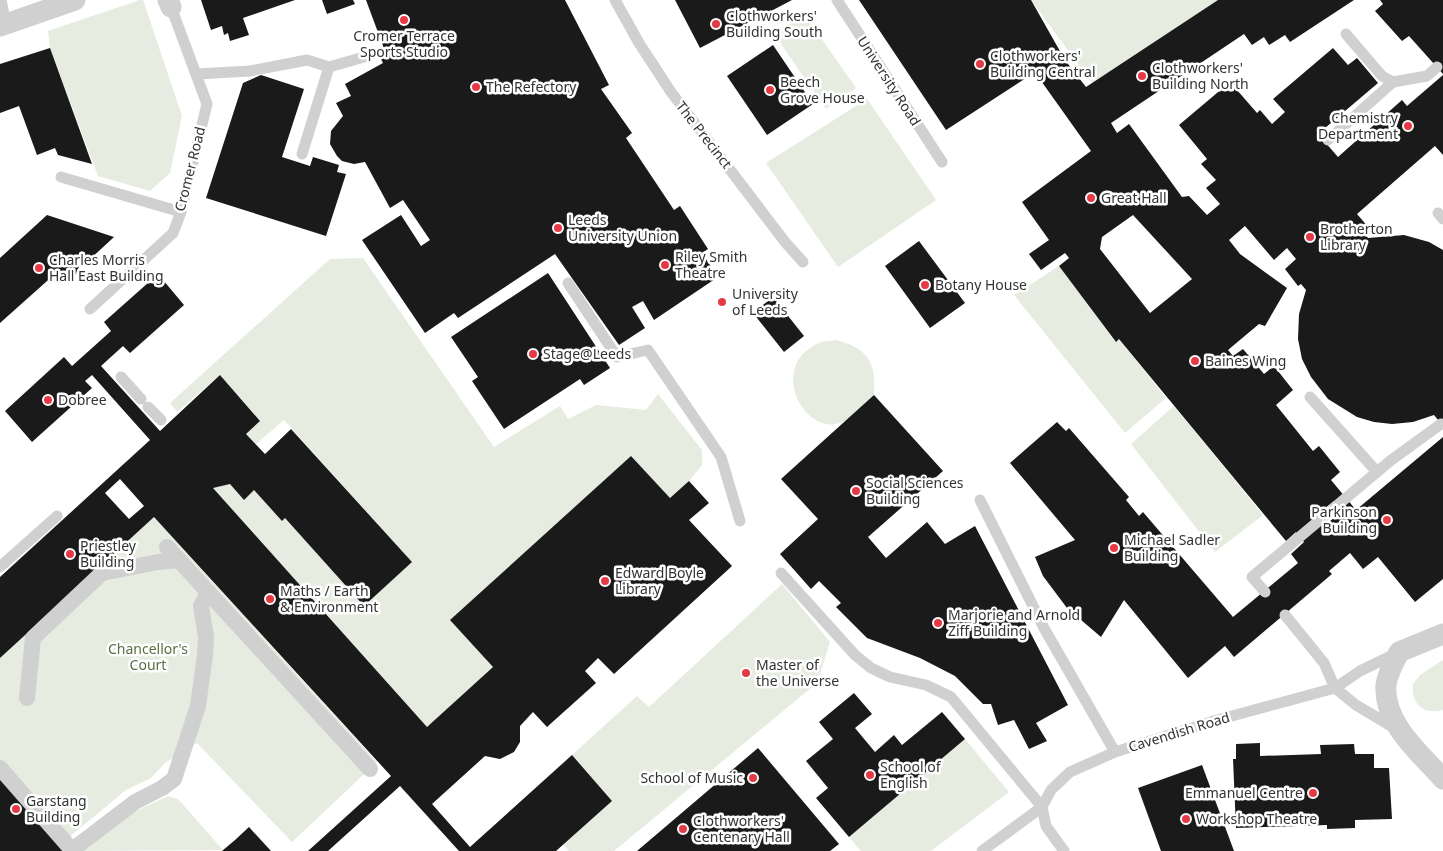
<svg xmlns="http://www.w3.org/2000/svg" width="1443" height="851" viewBox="0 0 1443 851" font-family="'Noto Sans',sans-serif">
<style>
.green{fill:#e6ecdf}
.building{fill:#1a1a1a;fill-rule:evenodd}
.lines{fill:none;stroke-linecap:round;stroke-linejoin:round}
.service{stroke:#d0d0d0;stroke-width:11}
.pedestrian{stroke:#d0d0d0;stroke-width:16}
.minor{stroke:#d0d0d0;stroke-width:21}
.poi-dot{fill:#e63946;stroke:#fff;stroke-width:2}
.labels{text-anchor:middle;stroke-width:5;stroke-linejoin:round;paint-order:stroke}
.poi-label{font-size:14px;fill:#333;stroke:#fff;text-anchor:start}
.street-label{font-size:14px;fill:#333;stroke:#fff}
.park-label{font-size:14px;fill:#56703f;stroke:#fff}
</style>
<rect width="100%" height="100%" fill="#fff"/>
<g class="green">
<polygon points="140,0 143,0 182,116 170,173 150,191 98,176 50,48 48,31"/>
<polygon points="1031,0 1218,0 1092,83"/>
<polygon points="805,15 856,88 826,109 774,34"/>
<polygon points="867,99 936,200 838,267 766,163"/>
<polygon points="363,258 494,447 560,406 568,419 596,405 646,410 658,394 702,450 702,465 689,481 670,498 631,456 451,620 493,667 427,727 213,488 230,484 244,500 254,490 282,521 285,518 364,606 412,562 284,420 256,444 246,434 260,421 220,375 177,412 170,403 330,259"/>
<polygon points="1059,266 1115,342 1119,339 1166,398 1125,433 1014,295"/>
<path d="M 836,340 C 869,349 876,362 874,395 C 866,403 856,416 845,421 C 807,441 766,368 817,344 C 822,341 830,341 836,340 Z"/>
<polygon points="1174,406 1263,515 1215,552 1131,444"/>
<polygon points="154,517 377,762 292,842 197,743 165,763 151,778 126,790 62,843 0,774 0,658"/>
<polygon points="782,584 830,642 817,683 614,851 569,851 563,844 612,801 572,755 637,696 649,707"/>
<path d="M 1443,660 L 1443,710 C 1423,715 1411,704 1413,684 L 1420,675 Z"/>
<polygon points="965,739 1009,792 931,851 861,851 849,837"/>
<polygon points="168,796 178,799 223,850 84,851 130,814"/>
</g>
<g class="building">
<polygon points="201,0 295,0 243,18 249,35 230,41 228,33 224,35 222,26 211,30"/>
<polygon points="322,0 353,0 355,4 327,14"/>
<polygon points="366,0 565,0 609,85 601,89 632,133 626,138 674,210 680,206 708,249 702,253 718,277 654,320 643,301 632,307 645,328 619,345 555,254 458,318 454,313 425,333 362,240 401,215 421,246 430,240 403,200 390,208 365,162 354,164 342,161 337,156 330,144 331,131 343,116 336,103 351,96 345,84 383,63 380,57 386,54"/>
<polygon points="675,0 792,0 700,48"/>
<path d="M 859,0 L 1031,0 L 1065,60 L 1086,87 L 1218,0 L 1354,0 L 1290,42 L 1285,35 L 1269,45 L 1264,37 L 1252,45 L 1244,34 L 1111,123 L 1117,133 L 1129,124 L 1182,197 L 1189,196 L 1207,215 L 1220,204 L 1206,188 L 1216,180 L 1201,164 L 1207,159 L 1179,125 L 1230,82 L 1257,113 L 1260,110 L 1272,124 L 1285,112 L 1273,99 L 1333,48 L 1348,65 L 1357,58 L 1378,83 L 1318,134 L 1338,157 L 1402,100 L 1407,106 L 1443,75 L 1443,155 L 1435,146 L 1357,214 L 1369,228 L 1364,233 L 1368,238 L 1404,235 L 1429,242 L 1443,250 L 1443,426 L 1434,415 L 1413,422 L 1392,424 L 1374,422 L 1357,417 L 1328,399 L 1311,377 L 1302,359 L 1298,339 L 1299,314 L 1306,290 L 1301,284 L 1298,286 L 1285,269 L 1296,259 L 1287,248 L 1274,260 L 1245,226 L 1229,240 L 1240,254 L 1287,288 L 1265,326 L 1259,324 L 1228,350 L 1233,356 L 1243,349 L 1264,374 L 1274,366 L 1293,390 L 1276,405 L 1313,451 L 1319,446 L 1340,472 L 1331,480 L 1356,510 L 1443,437 L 1443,579 L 1415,602 L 1378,557 L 1363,569 L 1350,553 L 1329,571 L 1332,574 L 1234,657 L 1225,646 L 1188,678 L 1124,600 L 1101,637 L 1067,608 L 1043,576 L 1035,557 L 1075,540 L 1010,463 L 1057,422 L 1066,431 L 1069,428 L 1129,497 L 1126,500 L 1139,516 L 1143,512 L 1233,617 L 1298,563 L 1291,554 L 1304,542 L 1296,532 L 1286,541 L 1119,339 L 1116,342 L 1059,266 L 1069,258 L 1065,253 L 1041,270 L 1029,254 L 1049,240 L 1022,202 L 1091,151 L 1039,78 L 1043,74 L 1040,69 L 946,130 ZM 1133,215 L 1192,279 L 1150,313 L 1100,249 L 1102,237 ZM 1334,501 L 1342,511 L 1323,527 L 1314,517 Z"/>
<polygon points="1380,0 1443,0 1443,74 1409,36 1402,41 1375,11 1383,4"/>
<polygon points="773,45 813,104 767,135 727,76"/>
<polygon points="50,48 92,164 58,155 55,148 37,155 19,106 0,113 0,64"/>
<polygon points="261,75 304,89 282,157 310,166 313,157 339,165 337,172 346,174 326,236 206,198 243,83"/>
<polygon points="47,215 114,237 87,262 82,260 74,278 56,273 0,323 0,258"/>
<polygon points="919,241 965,303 930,328 885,266"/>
<polygon points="548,273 610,368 584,385 580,379 504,429 472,381 478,377 451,337"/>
<path d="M 158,274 L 184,305 L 130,353 L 123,346 L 101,366 L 160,431 L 220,375 L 260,421 L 246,434 L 265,454 L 291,429 L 412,562 L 364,606 L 285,518 L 282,521 L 254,490 L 244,500 L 230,484 L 213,488 L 427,727 L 493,667 L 450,620 L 631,456 L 670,498 L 689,481 L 709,503 L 689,520 L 732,566 L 614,674 L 598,658 L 585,671 L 596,683 L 547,727 L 533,712 L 520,726 L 520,742 L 514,752 L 500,759 L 485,756 L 432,804 L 470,847 L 572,755 L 612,801 L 556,851 L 459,851 L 400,786 L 328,851 L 308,851 L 391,776 L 154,517 L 0,658 L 0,577 L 150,440 L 92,375 L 85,381 L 92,388 L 32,442 L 5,411 L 64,357 L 72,366 L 111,331 L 104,322 ZM 120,479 L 144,506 L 129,519 L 105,493 Z"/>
<polygon points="773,297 804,336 784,352 753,313"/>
<polygon points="874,395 943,471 868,537 886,558 927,522 945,544 975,526 1068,705 1036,723 1047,741 1029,749 1014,720 998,725 991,704 983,704 955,676 920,658 867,638 836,607 841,603 819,581 811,589 780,554 818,519 781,479"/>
<polygon points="854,693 872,714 855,728 875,752 894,735 902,745 942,712 965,739 849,837 816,798 828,788 806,761 833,739 819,722"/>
<polygon points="1260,743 1260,756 1321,754 1320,745 1354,744 1355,754 1374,754 1374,768 1389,768 1392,819 1355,820 1355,828 1327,829 1327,825 1236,828 1233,759 1236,759 1236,744"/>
<polygon points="758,748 839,844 830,851 637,851"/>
<polygon points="1202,765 1234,851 1161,851 1138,788"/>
<polygon points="0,774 69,851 0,851"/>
<polygon points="249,827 271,851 222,851 235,840"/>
</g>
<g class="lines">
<g class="service">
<polyline points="1,0 6,24"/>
<polyline points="615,0 639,43 671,92 785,242 803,262"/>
<polyline points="837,0 942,162"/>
<polyline points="1346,34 1382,76 1393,82 1427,76 1437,67"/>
<polyline points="197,74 250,71 307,60 329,67 371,55"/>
<polyline points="1328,140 1393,82"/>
<polyline points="302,154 329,67"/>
<polyline points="61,177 181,212"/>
<polyline points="1438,213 1443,219"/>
<polyline points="568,283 617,357 648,350 721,457 740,521"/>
<polyline points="90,309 173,233 181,212 207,104 171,7"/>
<polyline points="121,377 141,399"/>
<polyline points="1310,397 1377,472"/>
<polyline points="148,407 161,420"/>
<polyline points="980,500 1044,628 1115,752"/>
<polyline points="0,567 57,516"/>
<polyline points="781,573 855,655 871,668 890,677 926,685 951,697 1042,807 1046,826 1064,851"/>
<polyline points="1265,592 1252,577 1390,461 1441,424"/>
<polyline points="1285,615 1324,663 1335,688 1356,705 1396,729"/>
<polyline points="982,851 1042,807 1051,790 1070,772 1115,752 1217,720 1335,688 1360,671 1397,653"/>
</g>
<g class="pedestrian">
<polyline points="208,592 370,769"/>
<polyline points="27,698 33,638 102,573 158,562 179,560"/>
<polyline points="0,768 72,850 135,802 162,788 174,779 198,706 205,655 206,637 201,606 208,592 167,547"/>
</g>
<g class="minor">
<polyline points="168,0 171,7"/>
<polyline points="0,26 75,0"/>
<path d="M 1443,634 L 1399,652 C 1395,661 1387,674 1386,685 C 1383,723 1420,753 1443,779"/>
</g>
</g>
<g class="poi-dot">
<circle cx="404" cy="20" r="5"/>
<circle cx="716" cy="24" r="5"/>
<circle cx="980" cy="64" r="5"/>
<circle cx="1142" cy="76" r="5"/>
<circle cx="476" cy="87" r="5"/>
<circle cx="770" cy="90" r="5"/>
<circle cx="1408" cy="126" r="5"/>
<circle cx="1091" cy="198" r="5"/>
<circle cx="558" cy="228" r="5"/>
<circle cx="1310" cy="237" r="5"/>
<circle cx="665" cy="265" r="5"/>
<circle cx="39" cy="268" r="5"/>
<circle cx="925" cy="285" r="5"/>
<circle cx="722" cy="302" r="5"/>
<circle cx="533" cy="354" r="5"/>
<circle cx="1195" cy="361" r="5"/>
<circle cx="48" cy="400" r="5"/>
<circle cx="856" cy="491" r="5"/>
<circle cx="1387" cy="520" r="5"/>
<circle cx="1114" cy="548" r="5"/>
<circle cx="70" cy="554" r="5"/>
<circle cx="605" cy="581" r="5"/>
<circle cx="270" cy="599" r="5"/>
<circle cx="938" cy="623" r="5"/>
<circle cx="746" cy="673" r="5"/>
<circle cx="870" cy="775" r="5"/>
<circle cx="753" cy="778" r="5"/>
<circle cx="1313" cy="793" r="5"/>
<circle cx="16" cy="809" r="5"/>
<circle cx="1186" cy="819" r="5"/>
<circle cx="683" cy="829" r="5"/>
</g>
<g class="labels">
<g class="poi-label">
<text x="726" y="21">Clothworkers'<tspan x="726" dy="16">Building South</tspan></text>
<text x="404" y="41" text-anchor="middle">Cromer Terrace<tspan x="404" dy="16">Sports Studio</tspan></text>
<text x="990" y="61">Clothworkers'<tspan x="990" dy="16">Building Central</tspan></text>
<text x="1152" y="73">Clothworkers'<tspan x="1152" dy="16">Building North</tspan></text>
<text x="780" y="87">Beech<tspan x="780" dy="16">Grove House</tspan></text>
<text x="486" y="92">The Refectory</text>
<text x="1398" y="123" text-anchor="end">Chemistry<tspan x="1398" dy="16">Department</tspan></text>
<text x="1101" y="203">Great Hall</text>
<text x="568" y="225">Leeds<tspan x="568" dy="16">University Union</tspan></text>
<text x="1320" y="234">Brotherton<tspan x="1320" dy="16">Library</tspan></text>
<text x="675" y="262">Riley Smith<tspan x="675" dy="16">Theatre</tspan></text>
<text x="49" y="265">Charles Morris<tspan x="49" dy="16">Hall East Building</tspan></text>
<text x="935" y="290">Botany House</text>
<text x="732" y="299">University<tspan x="732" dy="16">of Leeds</tspan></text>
<text x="543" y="359">Stage@Leeds</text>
<text x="1205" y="366">Baines Wing</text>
<text x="58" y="405">Dobree</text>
<text x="866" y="488">Social Sciences<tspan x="866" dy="16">Building</tspan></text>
<text x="1377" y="517" text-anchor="end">Parkinson<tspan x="1377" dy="16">Building</tspan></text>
<text x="1124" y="545">Michael Sadler<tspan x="1124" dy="16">Building</tspan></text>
<text x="80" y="551">Priestley<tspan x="80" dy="16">Building</tspan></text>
<text x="615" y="578">Edward Boyle<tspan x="615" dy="16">Library</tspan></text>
<text x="280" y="596">Maths / Earth<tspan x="280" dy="16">&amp; Environment</tspan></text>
<text x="948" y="620">Marjorie and Arnold<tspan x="948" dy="16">Ziff Building</tspan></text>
<text x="756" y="670">Master of<tspan x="756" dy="16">the Universe</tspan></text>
<text x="880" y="772">School of<tspan x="880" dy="16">English</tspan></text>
<text x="743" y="783" text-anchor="end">School of Music</text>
<text x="1303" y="798" text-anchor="end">Emmanuel Centre</text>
<text x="26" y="806">Garstang<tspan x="26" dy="16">Building</tspan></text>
<text x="1196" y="824">Workshop Theatre</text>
<text x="693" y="826">Clothworkers'<tspan x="693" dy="16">Centenary Hall</tspan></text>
</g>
<g class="street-label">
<text transform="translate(889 81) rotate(57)" y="5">University Road</text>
<text transform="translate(704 135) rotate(52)" y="5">The Precinct</text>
<text transform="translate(190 169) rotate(-76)" y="5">Cromer Road</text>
<text transform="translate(1179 732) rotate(-17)" y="5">Cavendish Road</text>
</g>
<g class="park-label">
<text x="148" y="654">Chancellor's<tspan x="148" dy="16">Court</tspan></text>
</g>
</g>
</svg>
